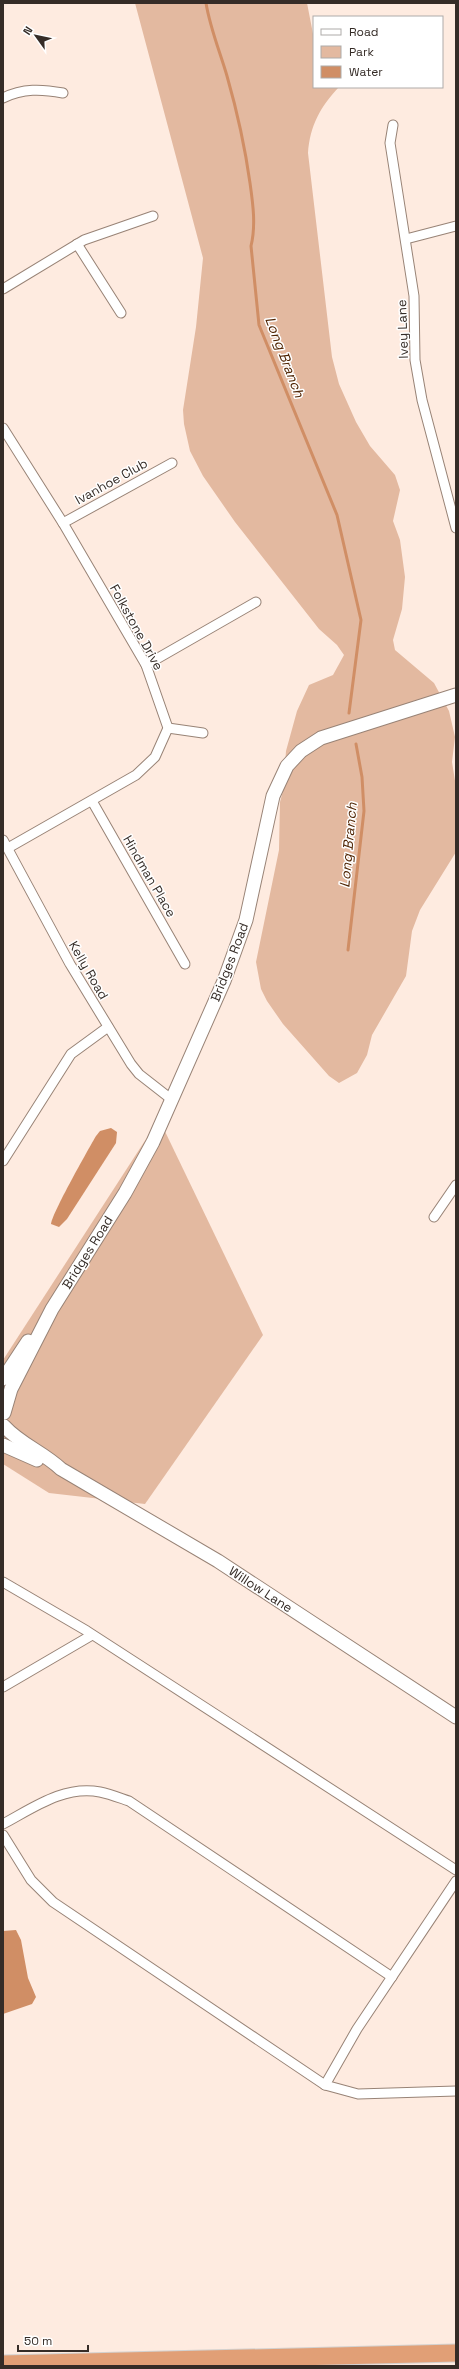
<svg xmlns="http://www.w3.org/2000/svg" width="459" height="2369" viewBox="0 0 459 2369" font-family="'Space Grotesk',sans-serif">
<style>
.green{fill:#e3b9a0}
.water{fill:#d08e65}
.lines{fill:none;stroke-linecap:round;stroke-linejoin:round}
.stream{stroke:#d08e65;stroke-width:3}
.street-casing{stroke:#988376;stroke-width:11}
.secondary-casing{stroke:#988376;stroke-width:15}
.highway-casing{stroke:#d3d1cf;stroke-width:19}
.street{stroke:#fff;stroke-width:9}
.secondary{stroke:#fff;stroke-width:13}
.highway{stroke:#e19f76;stroke-width:17}
.labels{text-anchor:middle;stroke-width:3;stroke-linejoin:round;paint-order:stroke}
.street-label{font-size:13px;fill:#352c27;stroke:#fff}
.water-label{font-size:14px;font-style:italic;fill:#502504;stroke:#fff}
</style>
<rect width="100%" height="100%" fill="#feebe0"/>
<g class="green">
<path d="M 135,3 L 307,3 L 314,39 L 314,87 L 339,87 C 320,107 310,126 308,153 L 332,357 L 339,384 L 356,422 L 370,446 L 395,475 L 400,490 L 393,521 L 400,540 L 405,577 L 402,609 L 393,640 L 395,650 L 434,683 L 449,711 L 455,737 L 452,762 L 456,787 L 456,852 L 420,910 L 412,931 L 406,976 L 372,1035 L 367,1055 L 357,1073 L 339,1083 L 329,1076 L 283,1024 L 267,1001 L 261,989 L 256,962 L 279,850 L 280,802 L 283,791 L 286,751 L 297,711 L 309,685 L 333,675 L 344,655 L 337,645 L 319,629 L 235,522 L 203,476 L 190,451 L 184,424 L 183,410 L 196,327 L 203,258 Z"/>
<polygon points="159,1119 263,1335 145,1504 49,1493 3,1464 3,1360"/>
</g>
<g class="water">
<path d="M 111,1128 L 117,1132 L 116,1143 L 67,1219 L 59,1227 L 51,1224 C 51,1215 89,1148 96,1136 L 100,1131 Z"/>
<polygon points="16,1930 21,1940 28,1978 36,1997 32,2004 3,2014 3,1931"/>
</g>
<g class="lines">
<g class="stream">
<path d="M 206,3 C 210,28 220,52 227,76 C 237,111 245,147 250,183 C 253,204 256,226 251,246 L 259,325 L 337,515 L 361,620 L 349,713"/>
<polyline points="348,950 364,811 362,777 356,744"/>
</g>
<defs>
<g id="street">
<path d="M 3,98 C 23,88 42,89 63,93"/>
<polyline points="393,125 390,143 414,296 415,360 422,400 456,528"/>
<polyline points="406,239 456,226"/>
<polyline points="77,244 121,313"/>
<polyline points="3,289 84,240 153,216"/>
<polyline points="3,428 63,523 146,665 168,728 155,757 136,775 8,848"/>
<polyline points="63,523 172,463"/>
<polyline points="146,665 256,602"/>
<polyline points="168,728 203,733"/>
<polyline points="92,801 185,964"/>
<polyline points="3,840 70,964 131,1064 139,1074 171,1099"/>
<polyline points="3,1161 71,1054 108,1027"/>
<polyline points="434,1217 456,1185"/>
<polyline points="3,1582 87,1631 456,1870"/>
<polyline points="3,1687 92,1635"/>
<path d="M 3,1824 C 33,1808 64,1785 100,1792 C 110,1794 120,1798 129,1801 L 392,1977"/>
<polyline points="3,1835 31,1880 53,1902 325,2085 358,2094 456,2091"/>
<polyline points="325,2085 357,2029 456,1881"/>
</g>
<g id="secondary">
<polyline points="3,1379 28,1341"/>
<polyline points="4,1413 11,1389 52,1309 125,1193 153,1142 224,981 246,920 273,796 287,766 301,751 321,738 456,695"/>
<path d="M 4,1426 C 20,1444 43,1452 61,1469 L 218,1561 L 456,1717"/>
<polyline points="3,1445 37,1460"/>
</g>
<polyline id="highway" points="3,2364 456,2353"/>
</defs>
<use href="#street" class="street-casing"/>
<use href="#secondary" class="secondary-casing"/>
<use href="#highway" class="highway-casing"/>
<use href="#street" class="street"/>
<use href="#secondary" class="secondary"/>
<use href="#highway" class="highway"/>
</g>
<g class="labels">
<g class="street-label">
<text transform="translate(402 329) rotate(-92)" y="5">Ivey Lane</text>
<text transform="translate(111 481) rotate(-29)" y="5">Ivanhoe Club</text>
<text transform="translate(137 627) rotate(61)" y="5">Folkstone Drive</text>
<text transform="translate(150 876) rotate(60)" y="5">Hindman Place</text>
<text transform="translate(229 962) rotate(-69)" y="5">Bridges Road</text>
<text transform="translate(89 970) rotate(60)" y="5">Kelly Road</text>
<text transform="translate(87 1252) rotate(-58)" y="5">Bridges Road</text>
<text transform="translate(261 1589) rotate(33)" y="5">Willow Lane</text>
</g>
<g class="water-label">
<text transform="translate(285 357) rotate(69)" y="5">Long Branch</text>
<text transform="translate(348 845) rotate(-85)" y="5">Long Branch</text>
</g>
</g>
<rect width="459" height="2369" fill="none" stroke="#352c27" stroke-width="8"/>
<rect x="313" y="16" width="130" height="72" fill="#ffffff" stroke="#aeaba9"/>
<rect x="321" y="29" width="20" height="6" fill="#ffffff" stroke="#aeaba9"/>
<text x="349" y="36" font-size="12" fill="#352c27">Road</text>
<rect x="321" y="46" width="20" height="12" fill="#e3b9a0" stroke="#aeaba9"/>
<text x="349" y="56" font-size="12" fill="#352c27">Park</text>
<rect x="321" y="66" width="20" height="12" fill="#d08e65" stroke="#aeaba9"/>
<text x="349" y="76" font-size="12" fill="#352c27">Water</text>
<g transform="translate(36 36) rotate(303)" stroke="#ffffff" stroke-width="3" paint-order="stroke">
<path d="M0-3L7 15L0 10L-7 15Z" fill="#352c27"/>
<text y="-6" font-size="11" font-weight="bold" text-anchor="middle" fill="#352c27">N</text>
</g>
<path d="M18 2345v6h70v-6" fill="none" stroke="#352c27" stroke-width="2"/>
<text x="24" y="2345" font-size="12" fill="#352c27" stroke="#ffffff" stroke-width="3" paint-order="stroke">50 m</text>
</svg>
